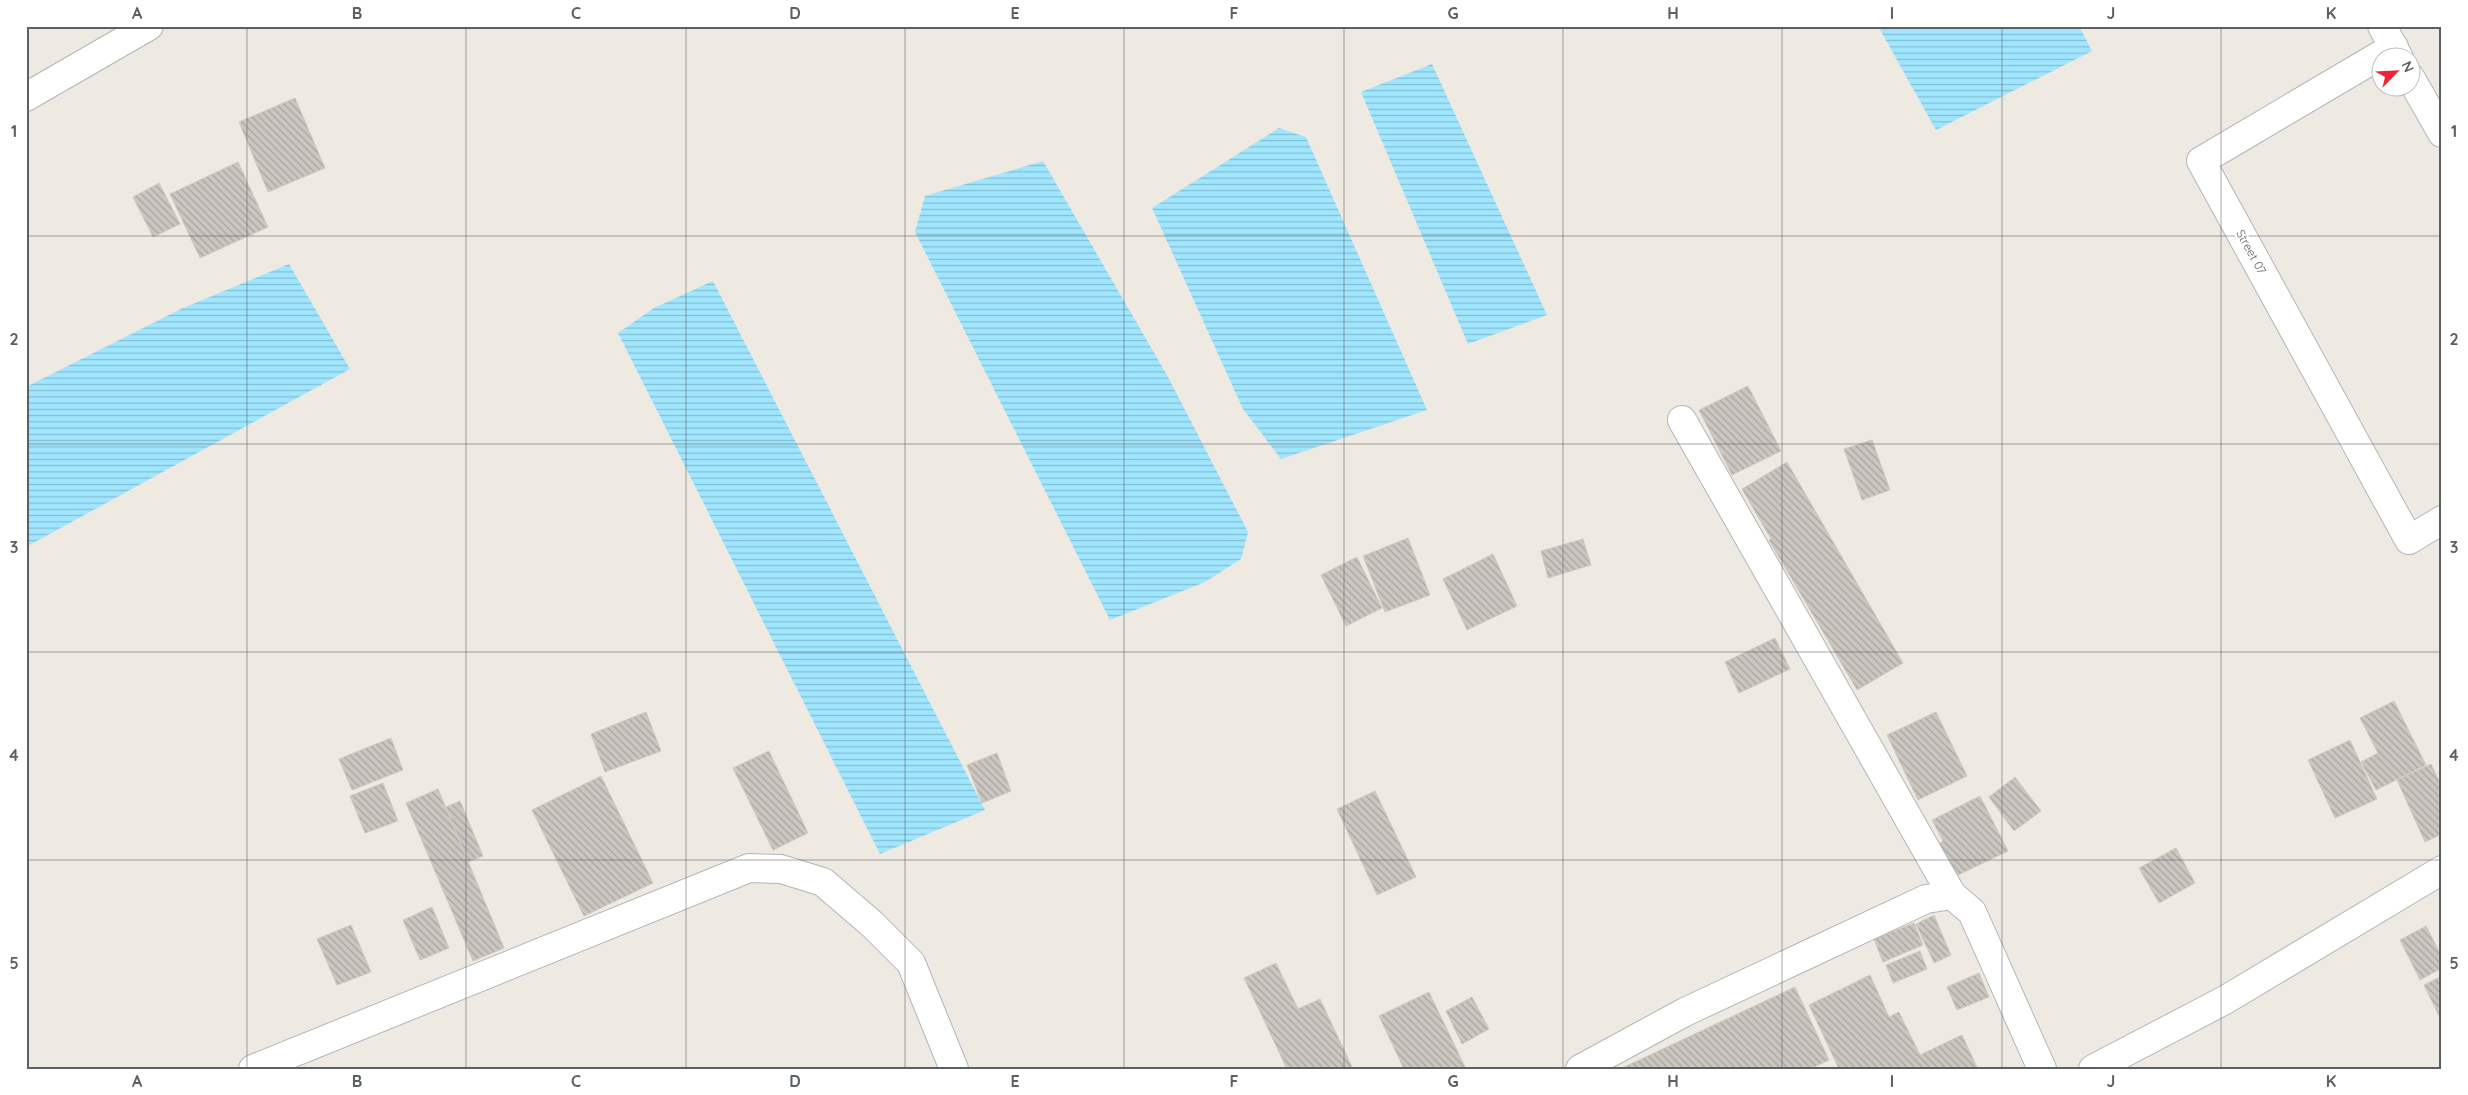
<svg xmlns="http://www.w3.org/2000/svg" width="2468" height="1095" viewBox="0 0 2468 1095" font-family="Quicksand,sans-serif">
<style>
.water{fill:url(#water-rules)}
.building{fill:url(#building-back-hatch);stroke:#d3c9bf}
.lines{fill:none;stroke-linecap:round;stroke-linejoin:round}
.minor-casing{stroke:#b2b6ba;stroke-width:30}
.minor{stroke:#fff;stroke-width:28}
.grid{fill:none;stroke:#5a6063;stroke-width:1;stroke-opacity:0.55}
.labels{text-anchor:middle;stroke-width:4;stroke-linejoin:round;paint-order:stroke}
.street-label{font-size:12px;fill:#5a6063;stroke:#fff}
.neatline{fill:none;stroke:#5a6063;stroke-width:2}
.grid-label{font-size:16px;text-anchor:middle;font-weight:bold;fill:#5a6063}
</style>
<defs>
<pattern id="water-rules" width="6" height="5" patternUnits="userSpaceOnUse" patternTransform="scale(1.25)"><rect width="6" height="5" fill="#a0e6ff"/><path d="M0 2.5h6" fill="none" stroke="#85bed2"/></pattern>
<pattern id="building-back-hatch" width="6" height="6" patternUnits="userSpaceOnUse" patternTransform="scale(1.25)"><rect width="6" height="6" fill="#cbc6c0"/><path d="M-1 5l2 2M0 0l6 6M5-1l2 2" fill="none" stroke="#a8a4a0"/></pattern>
</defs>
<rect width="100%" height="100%" fill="#eee9e1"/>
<g class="water">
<polygon points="1878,26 2079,26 2092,51 1936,130"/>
<polygon points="1432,64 1547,315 1468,344 1361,92"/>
<polygon points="1279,128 1306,137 1427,410 1281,459 1243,409 1152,208"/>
<polygon points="1043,161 1168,377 1248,532 1241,559 1205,582 1110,620 915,232 925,196"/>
<polygon points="289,264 350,369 26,547 26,387 183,308"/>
<polygon points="713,281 985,810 880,854 618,333 654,308"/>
</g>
<g class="building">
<polygon points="295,98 325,168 268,192 239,122"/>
<polygon points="238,162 268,227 200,258 170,194"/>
<polygon points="159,183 180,224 153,237 133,197"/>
<polygon points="1748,386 1781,451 1732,475 1699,410"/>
<polygon points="1872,440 1890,490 1862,500 1844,449"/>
<polygon points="1787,462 1903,663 1857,690 1769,540 1771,539 1742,489"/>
<polygon points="1408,538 1430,595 1385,612 1363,556"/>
<polygon points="1583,539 1591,565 1548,578 1541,551"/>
<polygon points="1493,554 1517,606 1467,630 1443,579"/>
<polygon points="1357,557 1382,608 1346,626 1321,575"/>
<polygon points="1775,638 1790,669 1739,693 1725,662"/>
<polygon points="2394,701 2426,765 2376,790 2361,762 2378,753 2360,718"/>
<polygon points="646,712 661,751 605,772 591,734"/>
<polygon points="1936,712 1967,776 1918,800 1887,735"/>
<polygon points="391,738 403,770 352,790 339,759"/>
<polygon points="2350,740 2377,799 2335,818 2308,760"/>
<polygon points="769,751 808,833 773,850 733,768"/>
<polygon points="997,753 1011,791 982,803 967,765"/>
<polygon points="2431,764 2442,787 2442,834 2425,842 2397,780"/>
<polygon points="601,776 653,883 584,916 532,810"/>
<polygon points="2015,777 2041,811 2014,831 1989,797"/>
<polygon points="383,783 398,821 365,833 350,796"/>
<polygon points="438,789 504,948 473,961 406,803"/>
<polygon points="1375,791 1416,877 1377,895 1337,809"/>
<polygon points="1980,796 2008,851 1952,878 1936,845 1943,841 1932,820"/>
<polygon points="460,801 483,856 468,862 446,807"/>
<polygon points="2176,848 2195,883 2159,903 2139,868"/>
<polygon points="432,907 449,948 420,960 403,920"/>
<polygon points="1934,915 1951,955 1934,963 1916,924"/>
<polygon points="1914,923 1923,945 1883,962 1874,939"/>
<polygon points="351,925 371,972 337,985 317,939"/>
<polygon points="2426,926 2442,957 2442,968 2420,980 2400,940"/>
<polygon points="1920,951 1927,969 1893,983 1886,965"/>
<polygon points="1276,963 1298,1009 1320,999 1353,1069 1287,1069 1244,978"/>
<polygon points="1979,973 1989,997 1957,1010 1947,987"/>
<polygon points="1870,975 1889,1017 1899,1012 1920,1055 1962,1035 1978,1069 1839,1069 1809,1005"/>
<polygon points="2442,976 2442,1022 2424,985"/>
<polygon points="1795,987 1829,1060 1810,1069 1620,1069"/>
<polygon points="1429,992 1466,1069 1404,1069 1379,1016"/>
<polygon points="1472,997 1489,1029 1462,1044 1446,1011"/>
</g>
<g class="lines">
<defs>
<g id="minor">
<polyline points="2382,26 2399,58"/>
<polyline points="2394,47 2201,161 2409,540 2442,520"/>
<polyline points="2410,77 2442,133"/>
<polyline points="26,97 149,26"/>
<polyline points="1682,420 1952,895"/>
<polyline points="253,1069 749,868 781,869 823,882 872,924 911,963 954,1069"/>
<polyline points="1580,1069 1685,1012 1926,899 1952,895 1972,912 2042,1069"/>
<polyline points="2093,1069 2225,1000 2442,870"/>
</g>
</defs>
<use href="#minor" class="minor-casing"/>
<use href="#minor" class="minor"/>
</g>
<path class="grid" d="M 247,26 L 247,1069M 466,26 L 466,1069M 686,26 L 686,1069M 905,26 L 905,1069M 1124,26 L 1124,1069M 1344,26 L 1344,1069M 1563,26 L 1563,1069M 1782,26 L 1782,1069M 2002,26 L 2002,1069M 2221,26 L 2221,1069M 26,236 L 2442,236M 26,444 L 2442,444M 26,652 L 2442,652M 26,860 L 2442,860"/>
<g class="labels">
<g class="street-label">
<text transform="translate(2251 252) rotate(61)" y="4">Street 07</text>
</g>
</g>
<rect width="2468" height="1095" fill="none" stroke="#ffffff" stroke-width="55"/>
<g transform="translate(2396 72) rotate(66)"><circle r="24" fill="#ffffff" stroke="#bdbfc1"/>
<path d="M0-4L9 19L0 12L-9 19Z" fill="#f32336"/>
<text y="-8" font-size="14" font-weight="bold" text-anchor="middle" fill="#5a6063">N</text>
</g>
<rect x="28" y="28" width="2412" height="1040" class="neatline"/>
<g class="grid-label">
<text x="137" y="19">A</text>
<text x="357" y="19">B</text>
<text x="576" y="19">C</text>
<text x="795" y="19">D</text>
<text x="1015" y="19">E</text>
<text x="1234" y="19">F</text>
<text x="1453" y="19">G</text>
<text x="1673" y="19">H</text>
<text x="1892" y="19">I</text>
<text x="2111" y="19">J</text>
<text x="2331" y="19">K</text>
<text x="14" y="137">1</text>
<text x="2454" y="137">1</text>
<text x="14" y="345">2</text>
<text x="2454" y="345">2</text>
<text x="14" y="553">3</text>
<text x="2454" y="553">3</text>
<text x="14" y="761">4</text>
<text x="2454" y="761">4</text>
<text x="14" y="969">5</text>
<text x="2454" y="969">5</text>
<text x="137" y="1087">A</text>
<text x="357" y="1087">B</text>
<text x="576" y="1087">C</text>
<text x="795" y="1087">D</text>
<text x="1015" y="1087">E</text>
<text x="1234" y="1087">F</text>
<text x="1453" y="1087">G</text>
<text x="1673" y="1087">H</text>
<text x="1892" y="1087">I</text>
<text x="2111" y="1087">J</text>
<text x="2331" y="1087">K</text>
</g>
</svg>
